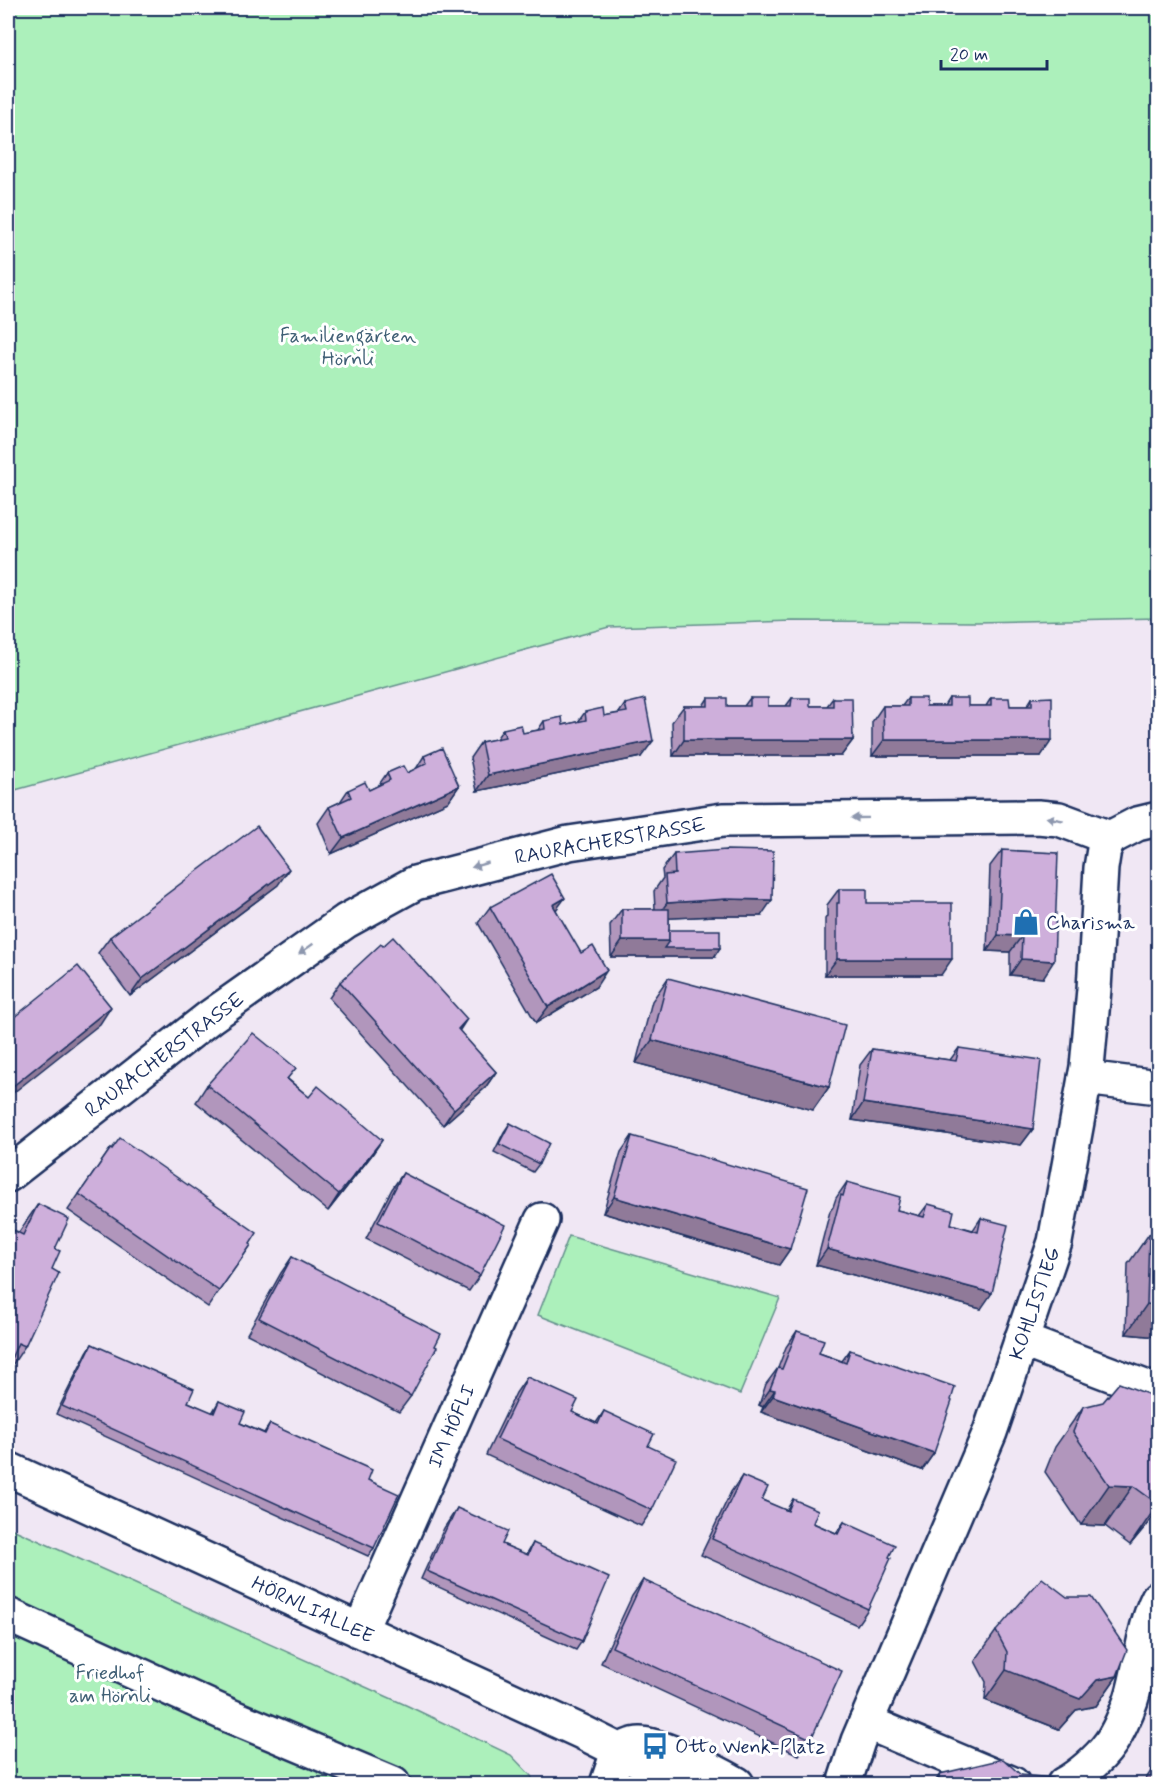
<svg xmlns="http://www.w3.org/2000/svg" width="1166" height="1792" viewBox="0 0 1166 1792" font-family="Mynerve,sans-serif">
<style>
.green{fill:#acf0bb;stroke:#64908c;stroke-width:1.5}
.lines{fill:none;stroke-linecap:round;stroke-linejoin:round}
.minor-casing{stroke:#1b2f5e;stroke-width:38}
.minor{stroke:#fff;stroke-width:33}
.wall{fill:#b196bc;stroke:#1b2f5e;stroke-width:1.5}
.shaded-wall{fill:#907a99;stroke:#1b2f5e;stroke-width:1.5}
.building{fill:#ceafdb;stroke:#1b2f5e;stroke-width:1.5}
.oneway{fill:#8d97ae}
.labels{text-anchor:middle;stroke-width:6;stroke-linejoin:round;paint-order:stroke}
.park-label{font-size:20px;fill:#3f5f75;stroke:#fff}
.street-label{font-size:20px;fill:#1b2f5e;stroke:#fff}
.poi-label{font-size:20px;fill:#1b2f5e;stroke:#fff;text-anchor:start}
</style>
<rect width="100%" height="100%" fill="#f0e7f4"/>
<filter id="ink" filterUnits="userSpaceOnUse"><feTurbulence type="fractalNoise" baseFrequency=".0167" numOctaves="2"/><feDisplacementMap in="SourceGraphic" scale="12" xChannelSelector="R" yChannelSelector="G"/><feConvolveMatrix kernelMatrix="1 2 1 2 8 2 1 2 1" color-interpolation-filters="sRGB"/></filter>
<g filter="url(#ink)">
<g class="green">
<polygon points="8,8 1158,8 1158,618 977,622 793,621 609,627 8,792"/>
<polygon points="569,1236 780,1298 740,1394 538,1315"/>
<polygon points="8,1527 408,1706 511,1755 531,1776 535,1784 8,1784"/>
</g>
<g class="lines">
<defs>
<g id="minor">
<polyline points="1110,838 1137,824 1158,819"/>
<polyline points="1085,1078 1158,1087"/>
<polyline points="8,1175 210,1017 346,921 415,883 569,843 723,820 1038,817 1059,819 1110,838"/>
<polyline points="1021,1340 1158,1392"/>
<polyline points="8,1469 582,1732 646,1764 676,1784"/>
<polyline points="8,1615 228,1715 393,1784"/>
<polyline points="360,1631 542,1220"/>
<polyline points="866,1722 1013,1784"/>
<path d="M 607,1784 L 618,1752 C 625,1748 632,1744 640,1744 C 661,1744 718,1773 737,1784"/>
<polyline points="844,1784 858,1741 990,1432 1055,1242 1087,1067 1094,989 1101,868 1104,849 1110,838"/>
<path d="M 1064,1784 C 1078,1777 1100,1758 1109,1745 C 1117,1735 1127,1712 1131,1700 C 1142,1666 1142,1630 1158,1598"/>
</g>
</defs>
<use href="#minor" class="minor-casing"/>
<use href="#minor" class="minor"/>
</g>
<g class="wall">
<polygon points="708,698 727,706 744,706 750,698 768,706 786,706 792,698 810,706 827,706 833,698 853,740 841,756 673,756 672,722 684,706 703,706"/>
<polygon points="908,698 926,706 944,706 949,698 968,706 986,706 991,698 1010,706 1027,706 1032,698 1041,756 872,756 872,722 883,706 902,706"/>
<polygon points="625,704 641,757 477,791 470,758 481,742 496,739 503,729 523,733 538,730 544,721 563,725 578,722 585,712 604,716 619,713"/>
<polygon points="424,756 459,786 448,802 331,854 318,823 329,807 340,802 348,790 369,790 378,786 387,773 407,773 416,769"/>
<polygon points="1002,850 1043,978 1010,975 1010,952 987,951 990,866"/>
<polygon points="674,854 761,916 714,916 669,918 669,930 714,957 611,957 610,925 622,909 655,909 654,891 663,878 662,870"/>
<polygon points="278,885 130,996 98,953 110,937"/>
<polygon points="839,889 867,903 941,975 825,975 825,919 827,916 827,905"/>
<polygon points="490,907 556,910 596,987 536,1023 478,923"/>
<polygon points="668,978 829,1087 813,1110 636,1063 652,1001"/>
<polygon points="340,982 459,1031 496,1072 485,1088 443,1125 329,998"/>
<polygon points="959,1048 1033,1129 1021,1145 852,1120 860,1065 872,1049 950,1060"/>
<polygon points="288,1079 309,1097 382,1140 371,1156 328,1211 196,1102 207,1085"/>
<polygon points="510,1123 539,1164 533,1172 494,1152 504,1132"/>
<polygon points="632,1136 790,1249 779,1265 603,1213 621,1152"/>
<polygon points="111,1148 251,1245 208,1307 68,1210"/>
<polygon points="403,1173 480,1275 469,1291 366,1239 392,1189"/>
<polygon points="847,1182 897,1210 919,1216 928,1204 951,1224 973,1230 981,1218 981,1309 816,1265 830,1211 833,1207 836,1198"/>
<polygon points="38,1204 55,1249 52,1269 25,1346 9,1370 8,1369 8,1229 19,1232"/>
<polygon points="1158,1231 1158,1337 1126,1334 1128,1264 1149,1234"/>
<polygon points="292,1257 411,1396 399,1412 247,1334 281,1273"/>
<polygon points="797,1331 819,1353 842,1361 850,1350 934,1453 922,1470 761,1412 763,1407 759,1405 766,1384 778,1368 786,1347"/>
<polygon points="92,1344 188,1402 212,1413 219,1401 240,1423 264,1433 270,1424 368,1480 374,1548 368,1556 56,1414 87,1352"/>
<polygon points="527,1377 572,1412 596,1423 604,1411 648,1446 652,1510 641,1526 486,1455 516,1393"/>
<polygon points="1158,1398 1158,1511 1130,1545 1105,1526 1081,1525 1045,1472 1055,1447 1083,1407"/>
<polygon points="742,1476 762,1500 786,1511 793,1499 813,1523 836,1533 844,1522 868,1609 857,1625 701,1555 731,1492"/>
<polygon points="457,1508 502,1544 526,1555 533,1543 582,1641 576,1650 421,1579 444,1528"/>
<polygon points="643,1580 811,1739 799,1755 601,1663 632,1596"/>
<polygon points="996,1631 1117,1676 1096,1706 1076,1710 1059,1729 985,1700 986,1682 975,1661"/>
<polygon points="1158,1760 1158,1785 1142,1785"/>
<polygon points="940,1774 1021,1775 1052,1785 933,1785"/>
</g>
<g class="shaded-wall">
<polygon points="684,740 853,740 841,756 673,756"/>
<polygon points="884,740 1052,740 1041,756 872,756"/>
<polygon points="653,741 641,757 477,791 488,775"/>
<polygon points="459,786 448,802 331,854 343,838"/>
<polygon points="289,869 278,885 130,996 142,979"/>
<polygon points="565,898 553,914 553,905"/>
<polygon points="726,899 772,900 761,916 714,916 655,919 667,903"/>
<polygon points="998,935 1022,936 1010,952 987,951"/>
<polygon points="622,941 669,941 720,948 714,957 611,957"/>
<polygon points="837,959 952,959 941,975 825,975"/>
<polygon points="1021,959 1054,961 1043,978 1010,975"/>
<polygon points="607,970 596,987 536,1023 548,1007"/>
<polygon points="111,1007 100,1024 8,1097 8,1090"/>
<polygon points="467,1019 456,1036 458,1029"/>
<polygon points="652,1040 829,1087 813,1110 636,1063"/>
<polygon points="496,1072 485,1088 443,1125 454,1109"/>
<polygon points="863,1103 1033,1129 1021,1145 852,1120"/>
<polygon points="382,1140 371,1156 328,1211 339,1194"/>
<polygon points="614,1197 790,1249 779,1265 603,1213"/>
<polygon points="827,1249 992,1293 981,1309 816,1265"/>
<polygon points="1147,1304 1158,1305 1158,1337 1126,1334"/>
<polygon points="770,1389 775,1390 763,1407 759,1405"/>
<polygon points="773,1396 934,1453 922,1470 761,1412"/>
<polygon points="1109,1485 1133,1486 1105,1526 1081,1525"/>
<polygon points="1158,1503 1158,1511 1130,1545 1158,1504"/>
<polygon points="1006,1670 1097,1680 1117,1676 1096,1706 1076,1710 1059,1729 985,1700"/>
</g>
<g class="building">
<polygon points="1052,697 1052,740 884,740 883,706 908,706 908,698 926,698 926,706 949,706 949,698 968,698 968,706 991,706 991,698 1009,698 1010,706 1032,706 1032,698"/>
<polygon points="708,698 727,698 727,706 750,706 750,698 768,698 768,706 791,706 792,698 810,698 810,706 833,706 833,698 852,698 853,740 684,740 684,706 708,706"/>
<polygon points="645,699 653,741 488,775 481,742 505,737 503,729 521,725 523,733 545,729 544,721 562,717 563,725 586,720 585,712 603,708 604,716 627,712 625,704"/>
<polygon points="442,748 459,786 343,838 329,807 351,797 348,790 365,782 369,790 390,780 387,773 403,766 407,773 427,763 424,756"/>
<polygon points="257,826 289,869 142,979 110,937"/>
<polygon points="726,850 773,851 772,900 726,899 667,903 665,875 675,874 674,854"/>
<polygon points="1002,850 1058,853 1054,961 1021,959 1022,936 998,935"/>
<polygon points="551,874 565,898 553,905 581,953 593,946 607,970 548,1007 490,907"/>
<polygon points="839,889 867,889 867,903 952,903 952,959 837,959 837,903 839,903"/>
<rect x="622" y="909" width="47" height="32"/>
<polygon points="669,930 720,930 720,948 664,948 669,941"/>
<polygon points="393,937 467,1019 458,1029 496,1072 454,1109 340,982 381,944 383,946"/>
<polygon points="78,966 111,1007 8,1090 8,1022"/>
<polygon points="668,978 845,1025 829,1087 652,1040"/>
<polygon points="253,1033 296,1068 287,1079 309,1097 318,1086 382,1140 339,1194 207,1085"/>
<polygon points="959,1048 1041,1060 1033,1129 863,1103 872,1049 956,1061"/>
<polygon points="510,1123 549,1143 539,1164 499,1144"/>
<polygon points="632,1136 808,1188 790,1249 614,1197"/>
<polygon points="120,1138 257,1233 250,1244 251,1245 219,1291 79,1194 111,1148 112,1149"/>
<polygon points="403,1173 505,1225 480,1275 378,1222"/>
<polygon points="847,1182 900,1197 897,1210 924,1217 928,1204 954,1211 951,1224 978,1232 981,1218 1008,1225 992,1293 827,1249 841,1195 843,1196"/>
<polygon points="38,1204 69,1219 55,1249 60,1251 52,1269 59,1273 25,1346 18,1343 10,1361 8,1360 8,1230 9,1228 23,1235"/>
<polygon points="1158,1231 1158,1305 1147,1304 1149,1234"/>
<polygon points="292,1257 441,1334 435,1346 437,1347 411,1396 259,1318"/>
<polygon points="797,1331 824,1340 819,1353 846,1363 850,1350 955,1387 951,1400 952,1401 934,1453 773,1396 775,1390 770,1389 778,1368 782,1369"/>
<polygon points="92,1344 194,1389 188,1402 214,1413 219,1401 245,1412 240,1423 265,1434 270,1424 372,1470 368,1480 399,1494 374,1548 62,1406"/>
<polygon points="527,1377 578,1400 572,1412 598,1424 604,1411 654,1434 648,1446 676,1459 652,1510 497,1439"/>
<polygon points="1119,1383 1158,1398 1158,1504 1133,1486 1109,1485 1073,1432 1083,1407 1103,1402"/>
<polygon points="742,1476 768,1487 762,1500 788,1511 793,1499 818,1510 813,1523 838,1534 844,1522 895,1545 889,1557 891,1558 868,1609 712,1539"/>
<polygon points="457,1508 508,1531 502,1544 528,1555 533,1543 609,1578 582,1641 427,1571 450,1520 451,1521"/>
<polygon points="1042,1578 1067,1597 1091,1597 1127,1650 1117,1676 1097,1680 1080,1699 1006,1670 1007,1652 996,1631"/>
<polygon points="643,1580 842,1671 811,1739 612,1647"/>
<polygon points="1003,1759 1021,1775 1052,1778 1052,1785 937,1785 940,1774"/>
</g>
<defs><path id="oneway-solid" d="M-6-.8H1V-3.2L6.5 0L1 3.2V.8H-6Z" transform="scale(1.5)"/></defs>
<g class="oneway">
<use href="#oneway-solid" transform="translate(860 818) rotate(179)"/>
<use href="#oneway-solid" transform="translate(1055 819) rotate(-170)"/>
<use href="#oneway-solid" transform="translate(480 865) rotate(164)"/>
<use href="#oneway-solid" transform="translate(306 949) rotate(145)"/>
</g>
</g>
<defs>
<symbol id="shop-bare" viewBox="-9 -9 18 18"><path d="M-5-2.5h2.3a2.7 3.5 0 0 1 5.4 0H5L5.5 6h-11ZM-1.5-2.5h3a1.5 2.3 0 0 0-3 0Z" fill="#1f6fb2" stroke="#fff" stroke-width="2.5" paint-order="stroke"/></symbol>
<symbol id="bus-bare" viewBox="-9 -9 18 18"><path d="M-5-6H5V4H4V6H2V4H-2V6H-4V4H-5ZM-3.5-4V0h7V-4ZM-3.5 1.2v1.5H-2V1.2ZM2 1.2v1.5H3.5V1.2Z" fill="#1f6fb2" stroke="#fff" stroke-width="2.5" paint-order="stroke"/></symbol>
</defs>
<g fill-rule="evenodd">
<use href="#shop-bare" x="1007" y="903" width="38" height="38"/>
<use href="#bus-bare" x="636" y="1727" width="38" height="38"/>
</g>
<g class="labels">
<g class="park-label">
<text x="348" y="342">Familiengärten<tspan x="348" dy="23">Hörnli</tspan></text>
<text x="110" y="1679">Friedhof<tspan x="110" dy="23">am Hörnli</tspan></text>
</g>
<g class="street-label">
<text transform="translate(610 840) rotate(-10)" y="7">RAURACHERSTRASSE</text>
<text transform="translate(164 1054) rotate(-37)" y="7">RAURACHERSTRASSE</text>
<text transform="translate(1034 1303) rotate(-71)" y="7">KOHLISTIEG</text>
<text transform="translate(451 1426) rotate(-66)" y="7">IM HÖFLI</text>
<text transform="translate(313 1609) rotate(25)" y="7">HÖRNLIALLEE</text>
</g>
<g class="poi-label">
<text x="1046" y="929">Charisma</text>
<text x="675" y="1753">Otto Wenk-Platz</text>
</g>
</g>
<rect width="1166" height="1792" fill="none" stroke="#fff" stroke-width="30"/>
<rect x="15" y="15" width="1136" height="1762" fill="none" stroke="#1b2f5e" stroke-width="2" filter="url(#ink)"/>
<path d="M941 60v9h106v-9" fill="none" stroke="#1b2f5e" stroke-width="3"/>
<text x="950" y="60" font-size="18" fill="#1b2f5e" stroke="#ffffff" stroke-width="4.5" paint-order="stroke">20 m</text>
</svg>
